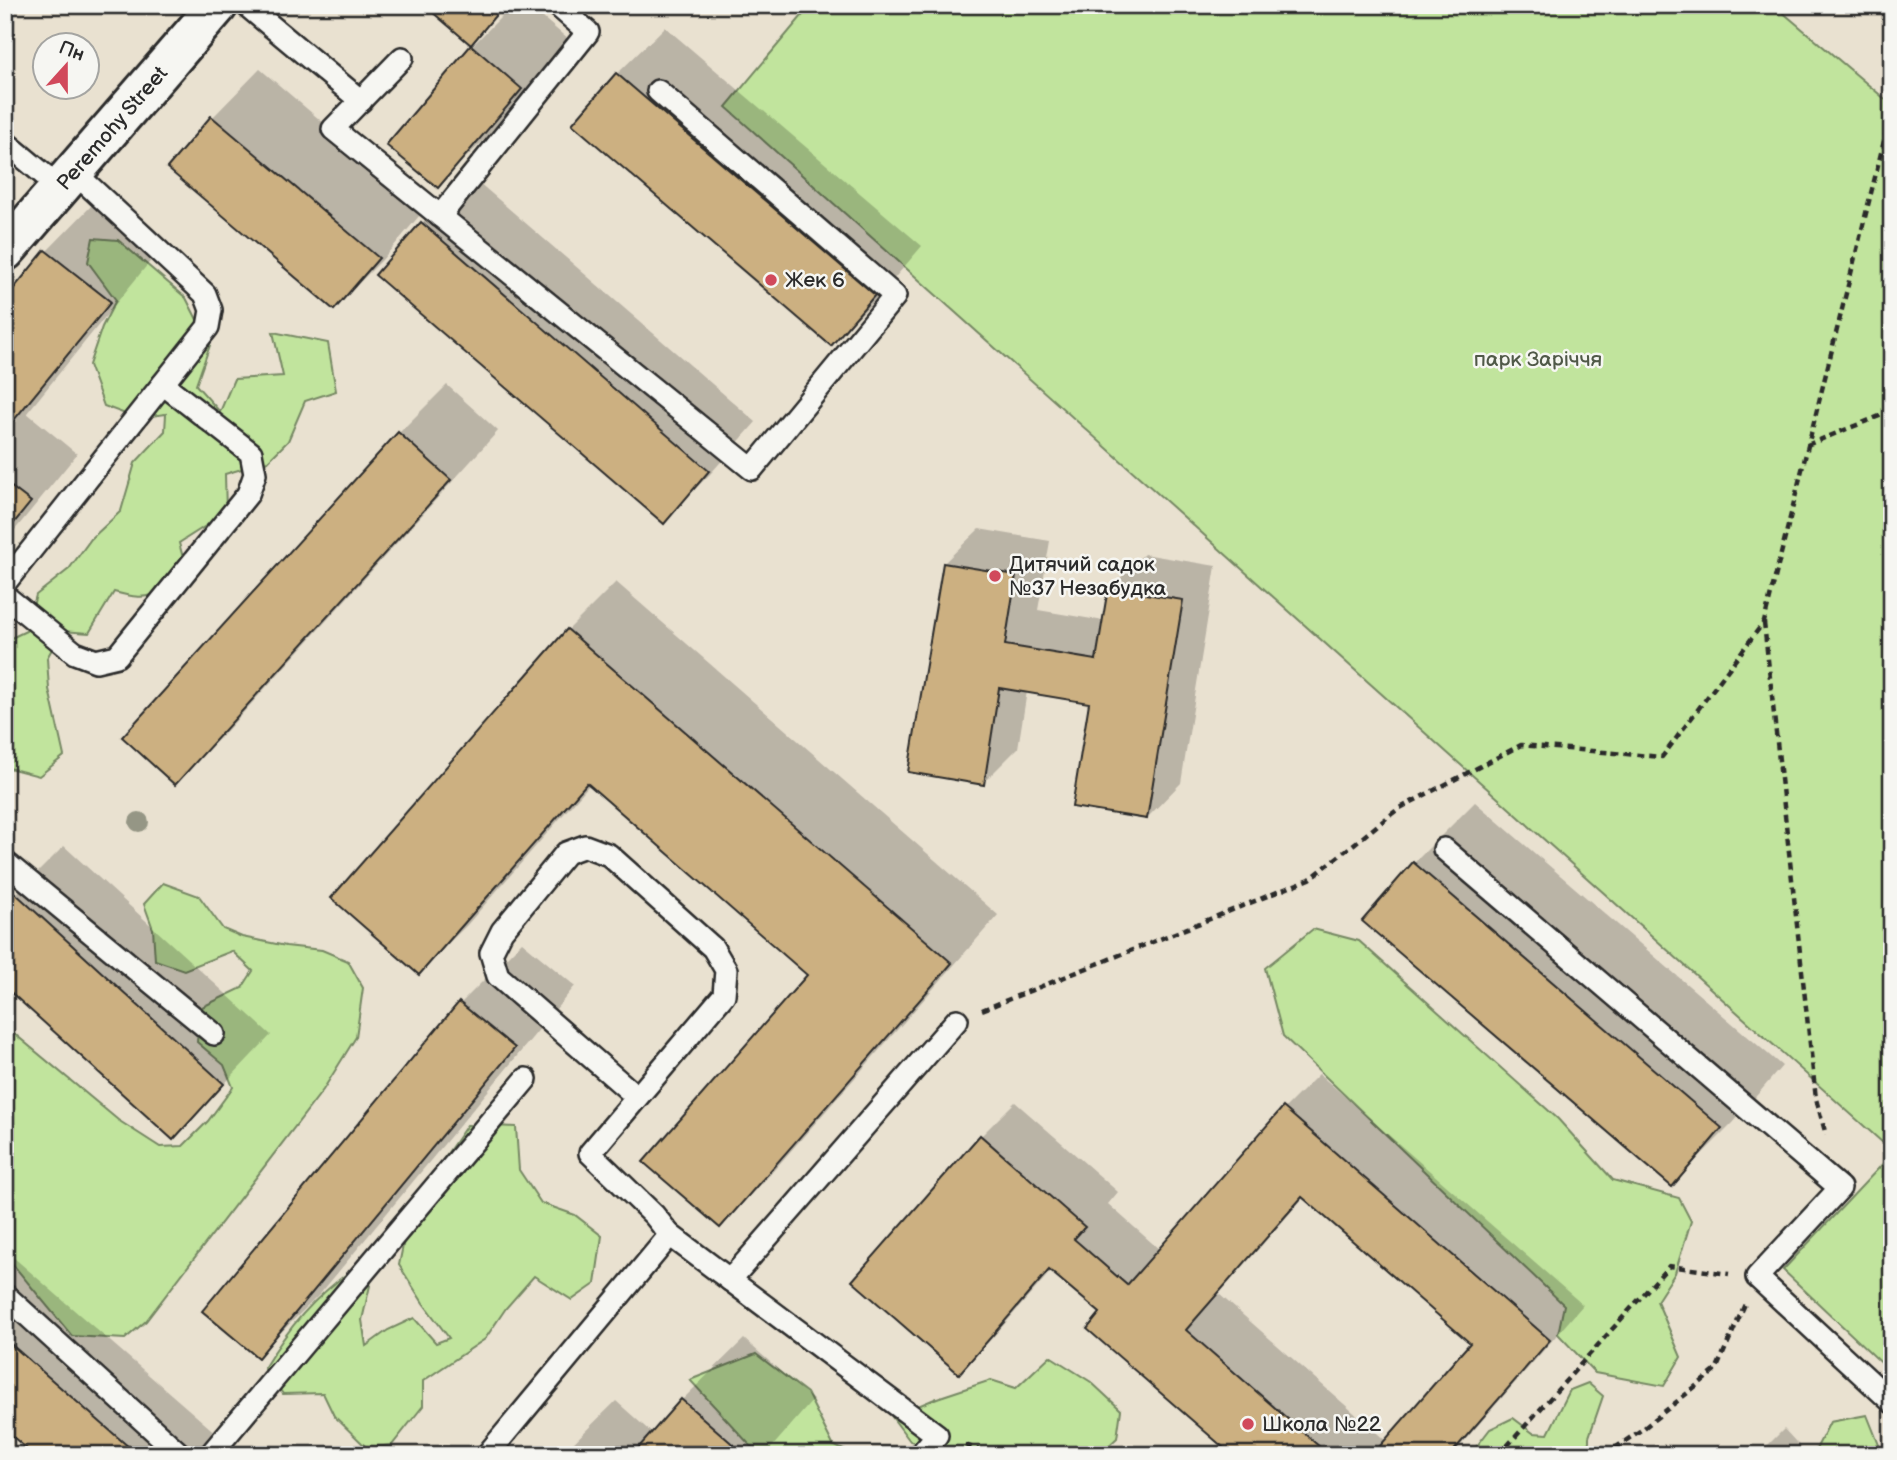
<svg xmlns="http://www.w3.org/2000/svg" width="1897" height="1460" viewBox="0 0 1897 1460" font-family="'Balsamiq Sans',sans-serif">
<style>
.green{fill:#c1e49d;stroke:#768864;stroke-width:2}
.shadow{fill:#0003;fill-rule:evenodd}
.building{fill:#ccb081;stroke:#2b2b2b;stroke-width:2}
.lines{fill:none;stroke-linecap:round;stroke-linejoin:round}
.lane-casing{stroke:#2b2b2b;stroke-width:26}
.street-casing{stroke:#2b2b2b;stroke-width:44}
.path{stroke:#2b2b2b;stroke-width:4.5;stroke-dasharray:7 5;stroke-linecap:butt}
.lane{stroke:#f6f6f2;stroke-width:21}
.street{stroke:#f6f6f2;stroke-width:38}
.tree{fill:#959685}
.poi-dot{fill:#d1495b;stroke:#f6f6f2;stroke-width:2.5}
.labels{text-anchor:middle;stroke-width:5;stroke-linejoin:round;paint-order:stroke}
.street-label{font-size:21px;fill:#2b2b2b;stroke:#f6f6f2}
.poi-label{font-size:21px;fill:#2b2b2b;stroke:#f6f6f2;text-anchor:start}
.park-label{font-size:21px;fill:#505948;stroke:#f6f6f2}
</style>
<rect width="100%" height="100%" fill="#e9e1d0"/>
<filter id="ink" filterUnits="userSpaceOnUse"><feTurbulence type="fractalNoise" baseFrequency=".0143" numOctaves="2"/><feDisplacementMap in="SourceGraphic" scale="14" xChannelSelector="R" yChannelSelector="G"/><feConvolveMatrix kernelMatrix="1 2 1 2 8 2 1 2 1" color-interpolation-filters="sRGB"/></filter>
<g filter="url(#ink)">
<g class="green">
<polygon points="811,5 1774,5 1892,105 1892,1151 726,107"/>
<path d="M 93,238 L 118,240 L 186,298 L 210,345 L 196,385 L 220,412 L 234,379 L 283,376 L 273,332 L 328,343 L 336,391 L 305,401 L 288,441 L 268,461 L 225,474 L 226,513 L 179,543 L 185,565 C 160,595 153,603 114,592 L 89,633 L 62,631 L 47,658 L 49,689 L 64,756 L 39,776 L 5,767 L 5,641 L 26,631 L 36,595 L 69,569 L 91,539 L 121,511 L 135,463 L 165,431 L 166,414 L 136,418 L 104,406 L 89,365 L 102,327 L 116,300 L 88,262 Z"/>
<polygon points="163,883 199,896 223,929 242,937 286,946 322,950 348,961 363,988 356,1037 323,1090 146,1321 125,1339 72,1336 5,1255 5,1026 118,1120 160,1147 183,1146 208,1121 233,1087 224,1065 197,1042 200,1008 242,988 253,971 232,951 184,970 155,960 153,929 144,904"/>
<polygon points="1313,929 1359,941 1558,1119 1613,1180 1679,1198 1691,1221 1675,1273 1657,1301 1681,1357 1664,1386 1595,1373 1558,1334 1564,1305 1283,1036 1265,968"/>
<path d="M 467,1125 L 516,1127 L 519,1170 L 541,1203 L 575,1215 L 602,1236 L 595,1284 L 572,1300 L 534,1276 L 506,1308 L 485,1339 L 423,1381 L 423,1406 L 392,1445 L 367,1448 L 334,1416 L 323,1393 L 283,1394 L 264,1368 C 289,1327 313,1298 352,1270 L 372,1277 L 362,1320 L 366,1346 L 388,1330 L 414,1318 L 436,1343 L 449,1338 L 423,1303 L 399,1265 L 411,1206 Z"/>
<polygon points="1892,1154 1892,1373 1783,1270"/>
<polygon points="756,1354 807,1393 833,1445 854,1455 759,1455 690,1380"/>
<polygon points="1050,1356 1091,1382 1121,1410 1117,1438 1103,1451 1104,1455 951,1455 910,1441 892,1417 937,1398 991,1380 1016,1388"/>
<polygon points="1588,1383 1603,1396 1589,1437 1589,1455 1470,1455 1490,1429 1513,1418 1533,1433 1548,1434 1570,1390"/>
<polygon points="1867,1415 1883,1455 1813,1455 1830,1422"/>
</g>
<g class="shadow">
<polygon points="427,5 508,5 470,42"/>
<polygon points="513,5 528,5 569,40 486,138 438,185 472,46"/>
<polygon points="665,27 922,246 879,296 831,344 617,74"/>
<polygon points="260,69 425,209 382,260 334,308 169,168 213,117"/>
<polygon points="470,175 756,422 711,473 663,521 422,223"/>
<polygon points="94,203 157,253 27,413 77,454 5,542 5,301 47,251"/>
<polygon points="447,385 498,431 223,735 175,782 125,736 399,433"/>
<polygon points="979,529 1050,541 1038,610 1104,621 1110,589 1144,554 1216,566 1181,783 1147,818 1091,701 1027,691 1018,748 983,783 944,563"/>
<polygon points="616,582 998,915 767,1178 720,1226 809,975 590,784 467,925 419,972 334,898 568,630"/>
<polygon points="1475,802 1782,1066 1733,1123 1672,1184 1414,863"/>
<polygon points="64,846 271,1035 173,1138 16,894"/>
<polygon points="522,942 575,986 320,1294 258,1355 205,1311 461,1003"/>
<path d="M 1319,1074 L 1583,1305 L 1452,1455 L 1234,1455 L 1102,1313 L 1052,1270 L 993,1337 L 958,1372 L 981,1136 L 1015,1102 L 1118,1192 L 1108,1204 L 1160,1250 L 1284,1109 ZM 1304,1197 L 1472,1343 L 1386,1441 L 1219,1294 Z"/>
<polygon points="5,1250 241,1455 36,1455 5,1428"/>
<polygon points="744,1339 813,1400 765,1455 561,1455 616,1401 653,1434 682,1400"/>
<polygon points="1784,1429 1808,1455 1758,1455"/>
</g>
<g class="building">
<polygon points="424,5 504,5 471,45"/>
<polygon points="471,45 522,89 438,188 386,145"/>
<polygon points="616,73 875,295 831,346 572,124"/>
<polygon points="211,116 379,258 334,310 167,168"/>
<polygon points="421,222 709,471 664,524 375,275"/>
<polygon points="45,250 111,302 5,431 5,299"/>
<polygon points="398,432 451,480 175,785 122,737"/>
<polygon points="5,482 31,502 5,534"/>
<polygon points="943,563 1016,575 1005,645 1096,660 1108,588 1183,600 1147,819 1072,807 1089,703 999,688 984,785 908,772"/>
<polygon points="567,629 952,963 720,1228 643,1162 807,975 587,783 419,975 331,898"/>
<polygon points="1413,862 1722,1128 1672,1187 1362,921"/>
<polygon points="15,893 224,1084 173,1140 5,987 5,903"/>
<polygon points="459,1002 515,1048 258,1358 202,1311"/>
<polygon points="1283,1107 1550,1340 1450,1455 1372,1455 1470,1343 1302,1197 1186,1330 1329,1455 1232,1455 1087,1329 1100,1313 1049,1270 959,1374 852,1281 980,1135 1085,1227 1074,1239 1127,1285"/>
<polygon points="5,1339 138,1455 34,1455 5,1430"/>
<polygon points="681,1399 745,1455 632,1455"/>
</g>
<g class="lines">
<defs>
<g id="lane">
<polyline points="246,5 361,101"/>
<polyline points="402,58 333,129 752,469 895,296 658,91"/>
<polyline points="5,142 60,188"/>
<polyline points="440,216 588,32 557,5"/>
<polyline points="5,583 208,327 211,310 205,294 74,172"/>
<polyline points="5,596 75,653 96,661 117,656 248,494 255,474 251,453 163,384"/>
<polyline points="1444,849 1840,1188 1757,1277 1892,1402"/>
<polyline points="5,862 214,1034"/>
<polyline points="670,1235 937,1435 920,1455"/>
<polyline points="730,1280 957,1020"/>
<polyline points="5,1295 181,1455"/>
<polyline points="210,1455 526,1079"/>
<polyline points="487,1455 670,1235 654,1215 590,1153 724,995 726,970 713,948 609,855 585,846 566,853 502,931 491,953 498,976 637,1097"/>
</g>
<polyline id="street" points="5,251 218,5"/>
</defs>
<use href="#lane" class="lane-casing"/>
<use href="#street" class="street-casing"/>
<g class="path">
<polyline points="1807,445 1892,411"/>
<polyline points="1764,623 1816,1099 1826,1135"/>
<polyline points="982,1010 1310,879 1398,809 1521,745 1662,757 1764,622 1892,109"/>
<polyline points="965,1445 994,1455"/>
<polyline points="1499,1455 1669,1266 1729,1274"/>
<polyline points="1605,1455 1644,1428 1716,1370 1745,1304"/>
</g>
<use href="#lane" class="lane"/>
<use href="#street" class="street"/>
</g>
<circle class="tree" cx="139" cy="822" r="10"/>
</g>
<g class="poi-dot">
<circle cx="771" cy="280" r="7"/>
<circle cx="995" cy="576" r="7"/>
<circle cx="1248" cy="1424" r="7"/>
</g>
<g class="labels">
<g class="street-label">
<text transform="translate(112 128) rotate(-49)" y="7">Peremohy Street</text>
</g>
<g class="poi-label">
<text x="785" y="287">Жек 6</text>
<text x="1009" y="571">Дитячий садок<tspan x="1009" dy="24">№37 Незабудка</tspan></text>
<text x="1262" y="1431">Школа №22</text>
</g>
<g class="park-label">
<text x="1538" y="366">парк Заріччя</text>
</g>
</g>
<rect width="1897" height="1460" fill="none" stroke="#f6f6f2" stroke-width="28"/>
<rect x="14" y="14" width="1869" height="1432" fill="none" stroke="#2b2b2b" stroke-width="2.5" filter="url(#ink)"/>
<g transform="translate(66 66) rotate(21)"><circle r="33" fill="#f6f6f2" stroke="#a5a5a2" stroke-width="2"/>
<path d="M0-5L12 26L0 18L-12 26Z" fill="#d1495b"/>
<text y="-10" font-size="19" font-weight="bold" text-anchor="middle" fill="#2b2b2b">Пн</text>
</g>
</svg>
